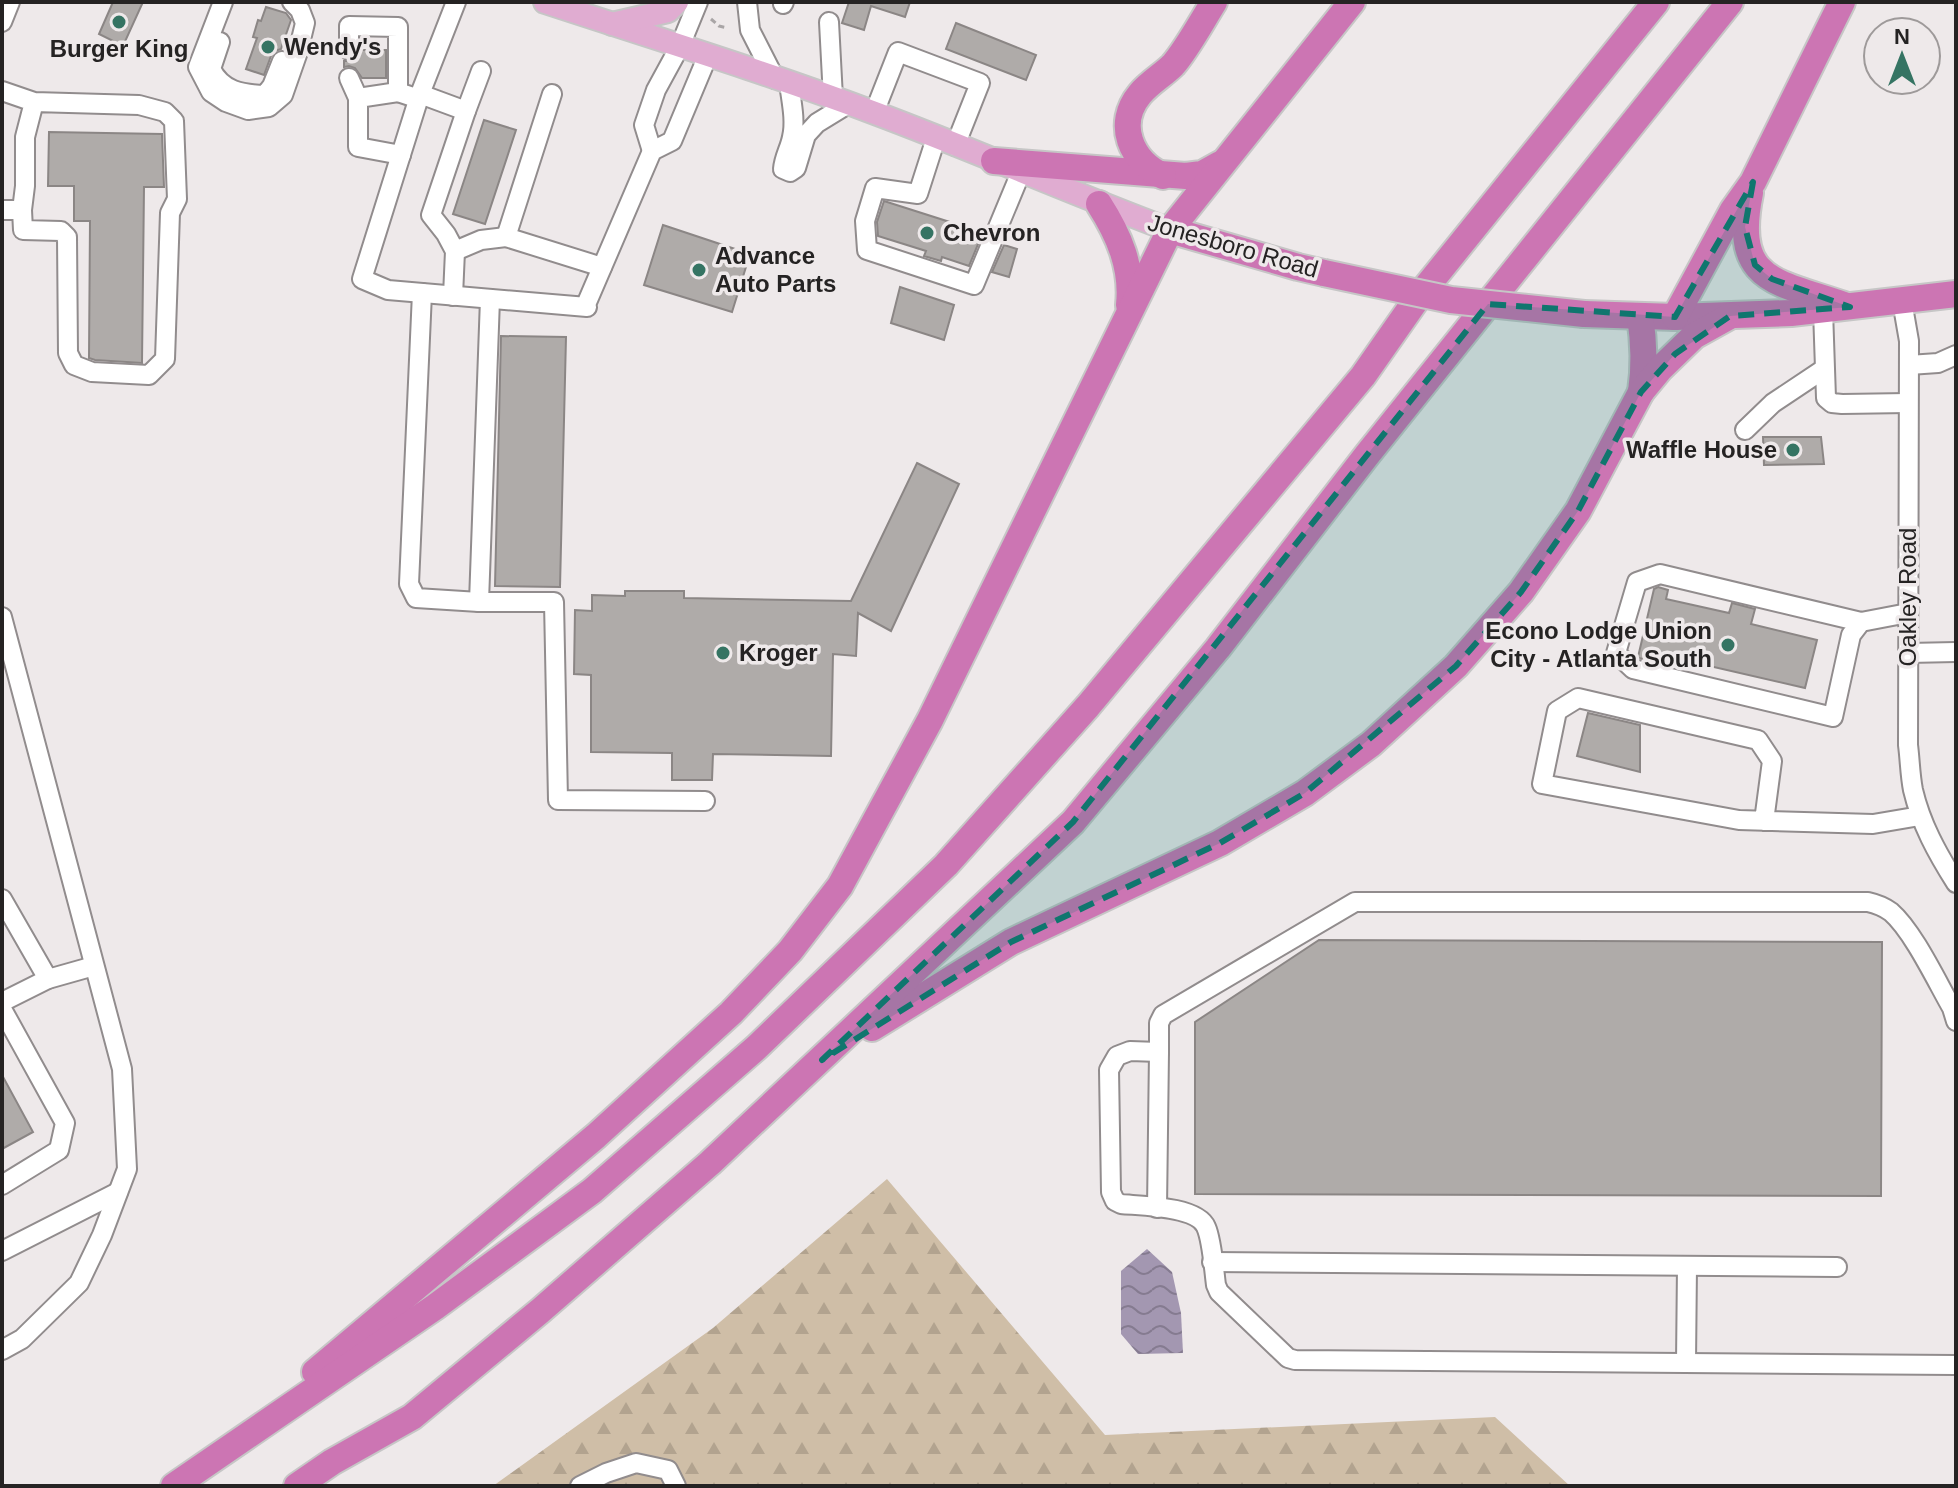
<svg xmlns="http://www.w3.org/2000/svg" width="1958" height="1488" viewBox="0 0 1958 1488" font-family="Helvetica,sans-serif">
<style>
.forest{fill:url(#forest-firs)}
.water{fill:url(#water-waves)}
.building{fill:#afaba9;stroke:#8b8685;stroke-width:2}
.lines{fill:none;stroke-linecap:round;stroke-linejoin:round}
.minor-casing{stroke:#918c8d;stroke-width:22}
.major-casing{stroke:#c6c6c6;stroke-width:26}
.highway-casing{stroke:#c6c6c6;stroke-width:30}
.path{stroke:#a9a5a6;stroke-width:3;stroke-dasharray:6 4;stroke-linecap:butt}
.minor{stroke:#fff;stroke-width:18}
.major{stroke:#e0acd1;stroke-width:22}
.highway{stroke:#cc75b3;stroke-width:26}
.highway-bridge-casing{stroke:#c6c6c6;stroke-width:30;stroke-linecap:butt}
.highway-bridge{stroke:#cc75b3;stroke-width:26}
.marked{fill:#0f766e;fill-opacity:0.2;stroke:#0f766e;stroke-width:6;stroke-dasharray:16 10;stroke-linejoin:round}
.poi-dot{fill:#357463;stroke:#eee9ea;stroke-width:3}
.labels{text-anchor:middle;stroke-width:7;stroke-linejoin:round;paint-order:stroke}
.poi-label{font-size:24px;font-weight:bold;fill:#252323;stroke:#eee9ea;text-anchor:start}
.street-label{font-size:24px;fill:#252323;stroke:#eee9ea}
</style>
<defs>
<pattern id="forest-firs" width="22" height="20" patternUnits="userSpaceOnUse" patternTransform="scale(2)"><rect width="22" height="20" fill="#cfbea7"/><path d="M5 1l3.5 6h-7zM16 11l3.5 6h-7z" fill="#b2a38f"/></pattern>
<pattern id="water-waves" width="16" height="10" patternUnits="userSpaceOnUse" patternTransform="scale(2)"><rect width="16" height="10" fill="#a397b1"/><path d="M0 5q4-4 8 0t8 0" fill="none" stroke="#857b90"/></pattern>
</defs>
<rect width="100%" height="100%" fill="#eee9ea"/>
<polygon class="forest" points="887,1179 1105,1435 1495,1417 1570,1486 493,1486 713,1328"/>
<polygon class="water" points="1147,1249 1172,1272 1181,1313 1183,1353 1138,1354 1121,1334 1121,1271"/>
<g class="building">
<polygon points="113,2 143,2 123,46 99,34"/>
<polygon points="849,2 910,2 905,17 871,6 864,30 842,23"/>
<polygon points="266,7 286,13 291,20 281,49 275,51 271,56 264,75 246,69 257,38 253,37 258,20 261,21"/>
<polygon points="956,23 1036,55 1026,80 946,49"/>
<polygon points="361,50 386,50 386,78 362,78 355,68 349,66 344,67 344,61 354,61 359,57"/>
<polygon points="484,120 516,130 485,224 453,214"/>
<polygon points="49,132 162,134 164,187 144,187 142,363 95,360 89,358 90,221 74,221 74,186 48,186"/>
<polygon points="884,201 981,232 979,237 981,237 969,266 942,257 941,261 924,256 926,251 878,236 877,222"/>
<polygon points="663,225 750,254 732,312 644,285"/>
<polygon points="1004,245 1017,249 1009,277 992,272"/>
<polygon points="900,287 954,305 944,340 891,323"/>
<polygon points="501,336 566,337 560,587 495,586"/>
<polygon points="1763,437 1821,437 1824,464 1764,465"/>
<polygon points="917,463 959,484 891,631 858,613 856,656 833,654 831,756 713,754 712,780 672,780 672,753 591,752 591,675 574,674 575,610 592,611 592,595 625,596 625,591 684,591 684,598 851,601"/>
<polygon points="1658,587 1668,590 1666,599 1729,613 1732,603 1755,609 1751,624 1817,640 1805,688 1653,653 1651,661 1639,658 1638,657 1654,589"/>
<polygon points="1588,713 1640,725 1640,772 1577,756"/>
<polygon points="1319,940 1882,942 1881,1196 1195,1194 1195,1022"/>
<polygon points="2,1075 33,1132 2,1149"/>
</g>
<g class="lines">
<defs>
<g id="minor">
<polyline points="223,2 198,67 211,92 226,102 248,110 269,107 283,95 298,52 305,23 300,10 292,2"/>
<polyline points="456,2 420,94 362,279 388,290 587,307"/>
<polyline points="747,2 750,30 775,79"/>
<polyline points="783,4 784,2"/>
<polyline points="2,22 10,2"/>
<polyline points="829,22 833,98"/>
<path d="M 220,42 L 211,69 C 222,91 241,94 265,95 L 272,86 L 282,61"/>
<polyline points="349,50 349,26 398,27 398,92 419,99"/>
<polyline points="349,78 358,98"/>
<path d="M 789,83 C 791,100 796,120 792,137 C 790,148 784,157 783,169 L 790,172 L 796,168 L 806,135 L 817,123 L 848,104"/>
<polyline points="2,91 34,102 139,105 165,112 174,121 177,199 170,213 165,359 149,375 92,372 74,365 68,353 67,237 61,231 23,230 22,210 25,186 25,137 34,102"/>
<polyline points="398,92 358,98 358,147 401,155"/>
<polyline points="420,94 466,111"/>
<polyline points="552,94 506,237 602,267"/>
<polyline points="874,113 898,52 980,83 955,146"/>
<polyline points="936,138 918,194 875,188 865,221 867,250 974,285 1021,172"/>
<polyline points="652,151 644,125 656,90 680,46 698,2"/>
<polyline points="2,210 22,210"/>
<polyline points="455,251 481,240 506,237"/>
<polyline points="422,293 409,584 416,598 479,602"/>
<polyline points="453,296 455,251 446,234 431,215 466,111 481,71"/>
<polyline points="490,299 479,602 554,602 558,800 705,801"/>
<polyline points="588,300 652,151 672,141 708,55"/>
<path d="M 1902,301 L 1909,341 L 1908,745 C 1910,760 1910,775 1913,790 C 1921,824 1937,853 1956,883"/>
<polyline points="1823,310 1826,398 1832,403 1842,404 1908,403"/>
<polyline points="1909,365 1938,363 1956,355"/>
<polyline points="1745,430 1773,403 1824,369"/>
<polyline points="2,617 122,1069 127,1169 102,1235 79,1283 22,1339 2,1350"/>
<polyline points="1861,622 1660,574 1637,582 1616,653 1633,669 1833,717 1851,635 1861,622 1908,613"/>
<polyline points="1908,653 1956,652"/>
<polyline points="1764,821 1772,761 1758,740 1578,698 1557,711 1542,784 1739,820 1873,824 1920,816"/>
<polyline points="2,899 48,979"/>
<polyline points="2,1002 48,979 94,966"/>
<polyline points="2,1009 65,1123 59,1150 2,1185"/>
<path d="M 1956,1021 L 1952,1008 C 1937,982 1913,931 1891,912 C 1883,906 1877,904 1868,902 L 1355,902 L 1163,1015 L 1159,1023 L 1159,1052 L 1130,1051 L 1117,1056 L 1109,1070 L 1111,1192 L 1115,1201 L 1121,1204 C 1141,1206 1197,1206 1206,1227 C 1212,1240 1214,1270 1216,1285 L 1219,1292 L 1288,1358 L 1295,1360 L 1956,1365"/>
<polyline points="1157,1208 1159,1052"/>
<polyline points="2,1251 118,1192"/>
<polyline points="1212,1262 1837,1267"/>
<polyline points="1686,1363 1687,1266"/>
<polyline points="580,1486 606,1473 636,1463 668,1470 676,1486"/>
</g>
<g id="major">
<path d="M 545,2 C 655,38 766,72 875,113 C 974,150 1071,193 1170,230"/>
<polyline points="612,24 668,11 677,2"/>
</g>
<g id="highway">
<polyline points="994,161 1186,176 1202,174 1220,164"/>
<path d="M 1163,176 C 1131,161 1115,124 1140,94 C 1149,83 1163,75 1173,65 C 1187,49 1202,21 1214,2"/>
<path d="M 1750,193 C 1732,282 1775,281 1844,305"/>
<path d="M 1099,204 C 1119,235 1133,268 1129,305"/>
<polyline points="1170,230 1298,267 1324,273"/>
<polyline points="1584,314 1675,317 1791,313 1956,294"/>
<path d="M 1640,316 C 1644,342 1645,366 1641,392"/>
<polyline points="1675,317 1733,210 1753,182 1842,2"/>
<polyline points="872,1028 1011,942 1220,843 1305,793 1371,744 1456,666 1521,592 1578,511 1641,392 1660,369 1694,336 1730,316"/>
<polyline points="315,1372 596,1136 731,1013 790,951 840,886 930,720 1170,230 1352,2"/>
<polyline points="174,1486 435,1307 592,1191 757,1047 946,865 1088,706 1363,376 1419,296 1656,2"/>
<polyline points="297,1486 332,1462 412,1417 540,1311 710,1163 1073,822 1218,648 1367,455 1730,2"/>
</g>
</defs>
<use href="#minor" class="minor-casing"/>
<use href="#major" class="major-casing"/>
<use href="#highway" class="highway-casing"/>
<polyline class="path" points="711,19 719,26 728,28"/>
<use href="#minor" class="minor"/>
<use href="#major" class="major"/>
<use href="#highway" class="highway"/>
<defs>
<polyline id="highway-bridge" points="1324,273 1451,300 1584,314"/>
</defs>
<use href="#highway-bridge" class="highway-bridge-casing"/>
<use href="#highway-bridge" class="highway-bridge"/>
</g>
<path class="marked" d="M 1753,182 L 1745,227 L 1755,265 L 1772,279 L 1850,307 L 1730,316 L 1675,354 L 1641,392 L 1578,511 L 1521,592 L 1456,666 L 1305,793 L 1220,843 L 1011,942 L 822,1060 L 1073,822 L 1488,304 L 1675,317 Z"/>
<g class="poi-dot">
<circle cx="119" cy="22" r="8"/>
<circle cx="268" cy="47" r="8"/>
<circle cx="927" cy="233" r="8"/>
<circle cx="699" cy="270" r="8"/>
<circle cx="1793" cy="450" r="8"/>
<circle cx="1728" cy="645" r="8"/>
<circle cx="723" cy="653" r="8"/>
</g>
<g class="labels">
<g class="poi-label">
<text x="284" y="55">Wendy's</text>
<text x="119" y="57" text-anchor="middle">Burger King</text>
<text x="943" y="241">Chevron</text>
<text x="715" y="264">Advance<tspan x="715" dy="28">Auto Parts</tspan></text>
<text x="1777" y="458" text-anchor="end">Waffle House</text>
<text x="1712" y="639" text-anchor="end">Econo Lodge Union<tspan x="1712" dy="28">City - Atlanta South</tspan></text>
<text x="739" y="661">Kroger</text>
</g>
<g class="street-label">
<text transform="translate(1233 246) rotate(16)" y="8">Jonesboro Road</text>
<text transform="translate(1908 597) rotate(-90)" y="8">Oakley Road</text>
</g>
</g>
<rect width="1958" height="1488" fill="none" stroke="#252323" stroke-width="8"/>
<g transform="translate(1902 56)"><circle r="38" fill="#eee9ea" stroke="#9e9a9a" stroke-width="2"/>
<path d="M0-6L14 30L0 20L-14 30Z" fill="#357463"/>
<text y="-12" font-size="22" font-weight="bold" text-anchor="middle" fill="#252323">N</text>
</g>
</svg>
